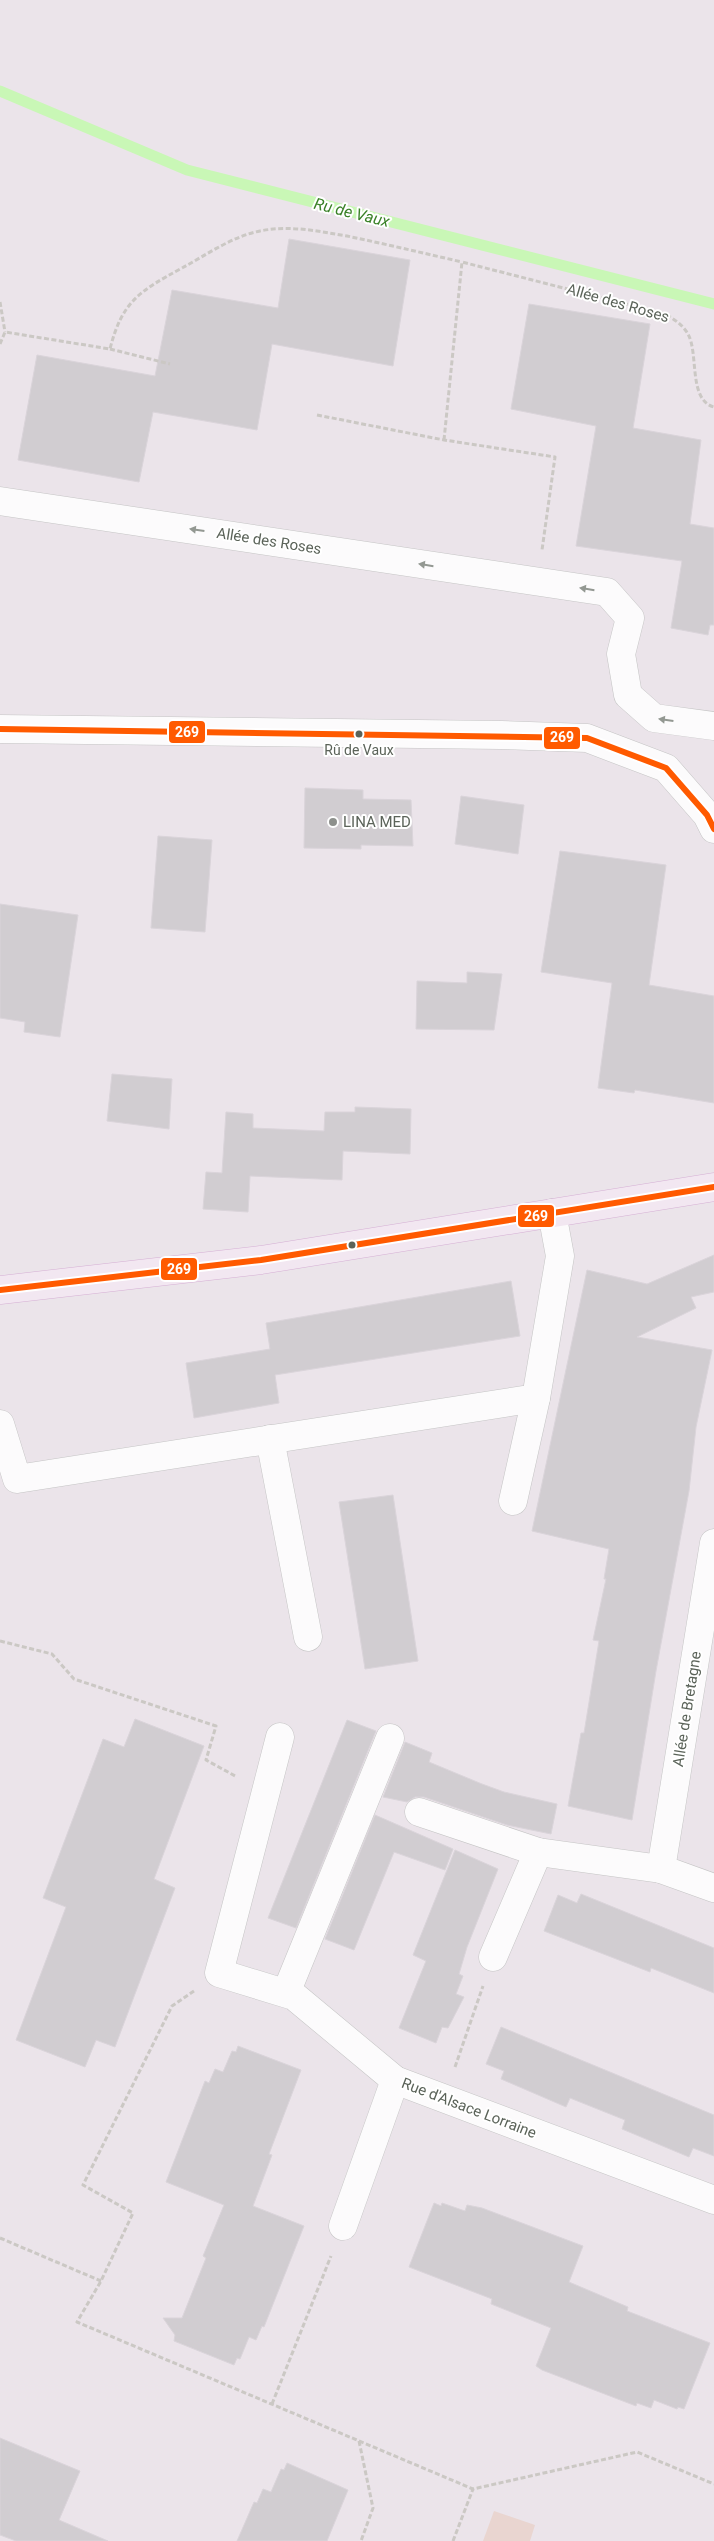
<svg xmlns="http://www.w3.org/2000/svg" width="714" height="2541" viewBox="0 0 714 2541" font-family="Roboto,sans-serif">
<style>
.green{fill:#e9d5d0}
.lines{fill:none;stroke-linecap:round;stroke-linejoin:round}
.stream{stroke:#c9f7b6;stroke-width:11}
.building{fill:#d1cdd1;stroke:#dad4da}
.minor-casing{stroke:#c5c5c5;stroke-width:29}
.major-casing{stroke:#d5b0d4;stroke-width:29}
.path{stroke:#cbc8c4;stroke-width:3;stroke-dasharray:5 2.5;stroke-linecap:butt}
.minor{stroke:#fcfbfc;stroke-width:28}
.major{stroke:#f2e7f1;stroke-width:28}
.bus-1-casing{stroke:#fff;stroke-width:10}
.bus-1{stroke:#ff5a00;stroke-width:6}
.oneway{fill:#939892}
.bus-dot{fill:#5b6359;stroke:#fff;stroke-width:2}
.poi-dot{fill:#8d908c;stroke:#fff;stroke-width:2}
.labels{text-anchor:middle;stroke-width:4;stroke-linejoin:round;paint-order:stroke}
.bus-label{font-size:14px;fill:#5b6359;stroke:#fff}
.street-label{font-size:15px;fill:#5b6359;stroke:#fff}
.poi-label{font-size:15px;fill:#5b6359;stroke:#fff;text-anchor:start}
.water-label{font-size:16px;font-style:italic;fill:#3a8128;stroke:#fff}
.line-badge{stroke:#fff;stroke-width:2}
.badge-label{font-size:14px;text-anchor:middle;font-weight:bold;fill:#fff}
</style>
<rect width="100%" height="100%" fill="#ebe4ea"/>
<polygon class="green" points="494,2511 535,2525 530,2541 483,2541"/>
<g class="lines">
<polyline class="stream" points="0,91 187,170 714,304"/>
</g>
<g class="building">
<polygon points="289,239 410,260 393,366 272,344 257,430 153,412 139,482 18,460 37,355 155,376 172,290 278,308"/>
<polygon points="529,304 650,324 633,428 701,440 690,524 714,528 714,625 710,625 708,635 671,628 682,561 576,546 596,426 511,409"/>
<polygon points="305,788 363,790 363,799 411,800 413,846 361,845 361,849 304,848"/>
<polygon points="461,796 524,805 518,854 455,844"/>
<polygon points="158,836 212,840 205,932 151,928"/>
<polygon points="560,851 666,865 649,985 714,996 714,1103 635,1090 634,1093 598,1088 612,983 541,972"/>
<polygon points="0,904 78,915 60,1037 24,1032 25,1022 0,1018"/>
<polygon points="467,972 502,974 494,1030 416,1029 417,981 467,983"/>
<polygon points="112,1074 172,1079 169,1129 107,1121"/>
<polygon points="355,1107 411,1109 410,1154 343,1151 342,1180 250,1176 248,1212 203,1209 206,1172 222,1173 226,1112 253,1114 253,1128 324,1131 325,1112 355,1112"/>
<polygon points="714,1255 714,1292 691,1297 696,1308 637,1337 712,1350 696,1427 689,1491 656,1671 632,1820 568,1806 581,1733 584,1733 599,1641 593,1640 606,1579 604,1579 609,1549 532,1531 587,1270 647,1284"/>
<polygon points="511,1281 520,1336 275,1375 279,1403 194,1418 186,1363 270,1349 266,1323"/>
<polygon points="393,1495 418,1661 365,1669 339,1502"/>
<polygon points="135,1719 204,1746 154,1879 175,1888 115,2047 96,2040 85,2067 16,2040 66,1907 43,1898 103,1739 124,1747"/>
<polygon points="347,1720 376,1731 296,1928 268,1918"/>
<polygon points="405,1742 432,1753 429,1762 482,1784 504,1792 557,1804 551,1834 507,1825 424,1797 415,1797 407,1802 383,1797"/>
<polygon points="375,1815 453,1849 445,1870 394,1852 354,1950 325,1939"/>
<polygon points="455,1850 498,1869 467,1947 459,1974 463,1976 456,1994 464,1997 448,2028 442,2027 436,2043 399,2028 426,1961 413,1955"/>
<polygon points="581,1894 714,1948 714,1993 651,1968 650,1972 544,1931 558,1895 577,1903"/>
<polygon points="501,2027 714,2115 714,2156 693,2148 689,2157 622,2129 625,2120 570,2098 566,2107 501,2079 504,2071 486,2064"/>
<polygon points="238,2046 301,2070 269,2154 272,2155 253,2206 304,2226 264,2327 262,2326 256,2340 249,2337 240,2359 237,2358 234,2365 174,2341 175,2335 163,2318 182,2318 206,2258 203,2256 224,2205 166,2182 205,2081 209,2083 215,2069 223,2072 232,2051 236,2052"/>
<polygon points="434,2203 441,2206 442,2203 465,2211 467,2205 482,2208 583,2246 569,2282 628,2307 627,2311 710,2343 684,2409 678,2407 677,2409 654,2400 651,2408 637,2403 636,2406 542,2370 536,2366 551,2328 491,2304 492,2299 409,2267"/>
<polygon points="0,2438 80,2471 59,2520 108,2541 16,2541 0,2535"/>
<polygon points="287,2463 348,2490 327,2541 237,2541 254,2502 257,2503 263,2489 271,2492 281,2469 284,2470"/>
</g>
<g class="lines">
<defs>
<g id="minor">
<polyline points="0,501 607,592 630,618 621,654 628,695 654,718 714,726"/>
<polyline points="0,729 501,735 587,738 666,768 707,815 714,829"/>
<polyline points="0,1424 17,1479 536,1398 560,1256 552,1213"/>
<polyline points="270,1439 308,1637"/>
<polyline points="513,1501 536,1398"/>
<polyline points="714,1543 661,1869 714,1888"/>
<polyline points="280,1737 219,1973 294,1996 395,2080 714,2200"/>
<polyline points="419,1812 538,1852"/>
<polyline points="493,1957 538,1852 661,1869"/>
<polyline points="286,1993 390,1738"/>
<polyline points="343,2226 395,2080"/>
</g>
<polyline id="major" points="0,1290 261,1260 714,1187"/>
</defs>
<use href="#minor" class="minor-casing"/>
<use href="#major" class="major-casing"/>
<g class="path">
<polyline points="0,302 5,332"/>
<path d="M 0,344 L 5,332 L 110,349 C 122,301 140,291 182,268 C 206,255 233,236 260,231 C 290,225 317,231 347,236 C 385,244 423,253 462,262"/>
<polyline points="110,349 170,364"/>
<polyline points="317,415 444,440 555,457 542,550"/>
<path d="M 444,440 L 462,262 L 665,314 C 674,319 683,325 688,334 C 699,354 688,400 714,407"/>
<polyline points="0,1641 52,1654 74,1679 216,1726 206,1760 237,1777"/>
<polyline points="194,1991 172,2006 83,2185 133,2213 101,2281 77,2322 473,2489 637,2452 714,2484"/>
<polyline points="455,2067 483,1986"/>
<polyline points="0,2238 101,2281"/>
<polyline points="272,2404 331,2256"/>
<polyline points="359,2441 373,2508 361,2541"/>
<polyline points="453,2541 473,2489"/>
</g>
<use href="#minor" class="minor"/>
<use href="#major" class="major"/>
<defs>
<g id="bus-1">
<polyline points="0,729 587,738 666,768 707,815 714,829"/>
<polyline points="0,1290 261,1260 714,1187"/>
</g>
</defs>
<use href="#bus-1" class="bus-1-casing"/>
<use href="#bus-1" class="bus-1"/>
</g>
<defs><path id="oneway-solid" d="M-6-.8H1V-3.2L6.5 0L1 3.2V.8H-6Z" transform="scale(1.25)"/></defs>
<g class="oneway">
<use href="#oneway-solid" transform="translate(197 530) rotate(-172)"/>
<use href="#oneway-solid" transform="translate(426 565) rotate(-171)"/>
<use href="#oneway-solid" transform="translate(587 589) rotate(-171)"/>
<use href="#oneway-solid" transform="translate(666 720) rotate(-172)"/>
</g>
<g class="bus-dot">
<circle cx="359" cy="734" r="4.5"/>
<circle cx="352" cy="1245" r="4.5"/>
</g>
<circle class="poi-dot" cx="333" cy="822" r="5"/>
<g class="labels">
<g class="bus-label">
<text x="359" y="755">Rû de Vaux</text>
</g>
<g class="street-label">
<text transform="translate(618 303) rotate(16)" y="5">Allée des Roses</text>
<text transform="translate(269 541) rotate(9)" y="5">Allée des Roses</text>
<text transform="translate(687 1709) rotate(-81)" y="5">Allée de Bretagne</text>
<text transform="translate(469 2108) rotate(21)" y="5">Rue d'Alsace Lorraine</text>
</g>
<g class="poi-label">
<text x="343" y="827">LINA MED</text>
</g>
<g class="water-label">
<text transform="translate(352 212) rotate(14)" y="6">Ru de Vaux</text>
</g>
</g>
<g class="line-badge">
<rect x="168" y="720" width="38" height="24" rx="5" fill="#ff5a00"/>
<rect x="543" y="726" width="38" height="24" rx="5" fill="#ff5a00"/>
<rect x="517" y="1204" width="38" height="24" rx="5" fill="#ff5a00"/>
<rect x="160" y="1257" width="38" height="24" rx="5" fill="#ff5a00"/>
</g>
<g class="badge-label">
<text x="187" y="737">269</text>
<text x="562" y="742">269</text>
<text x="536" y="1221">269</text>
<text x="179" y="1274">269</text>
</g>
</svg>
